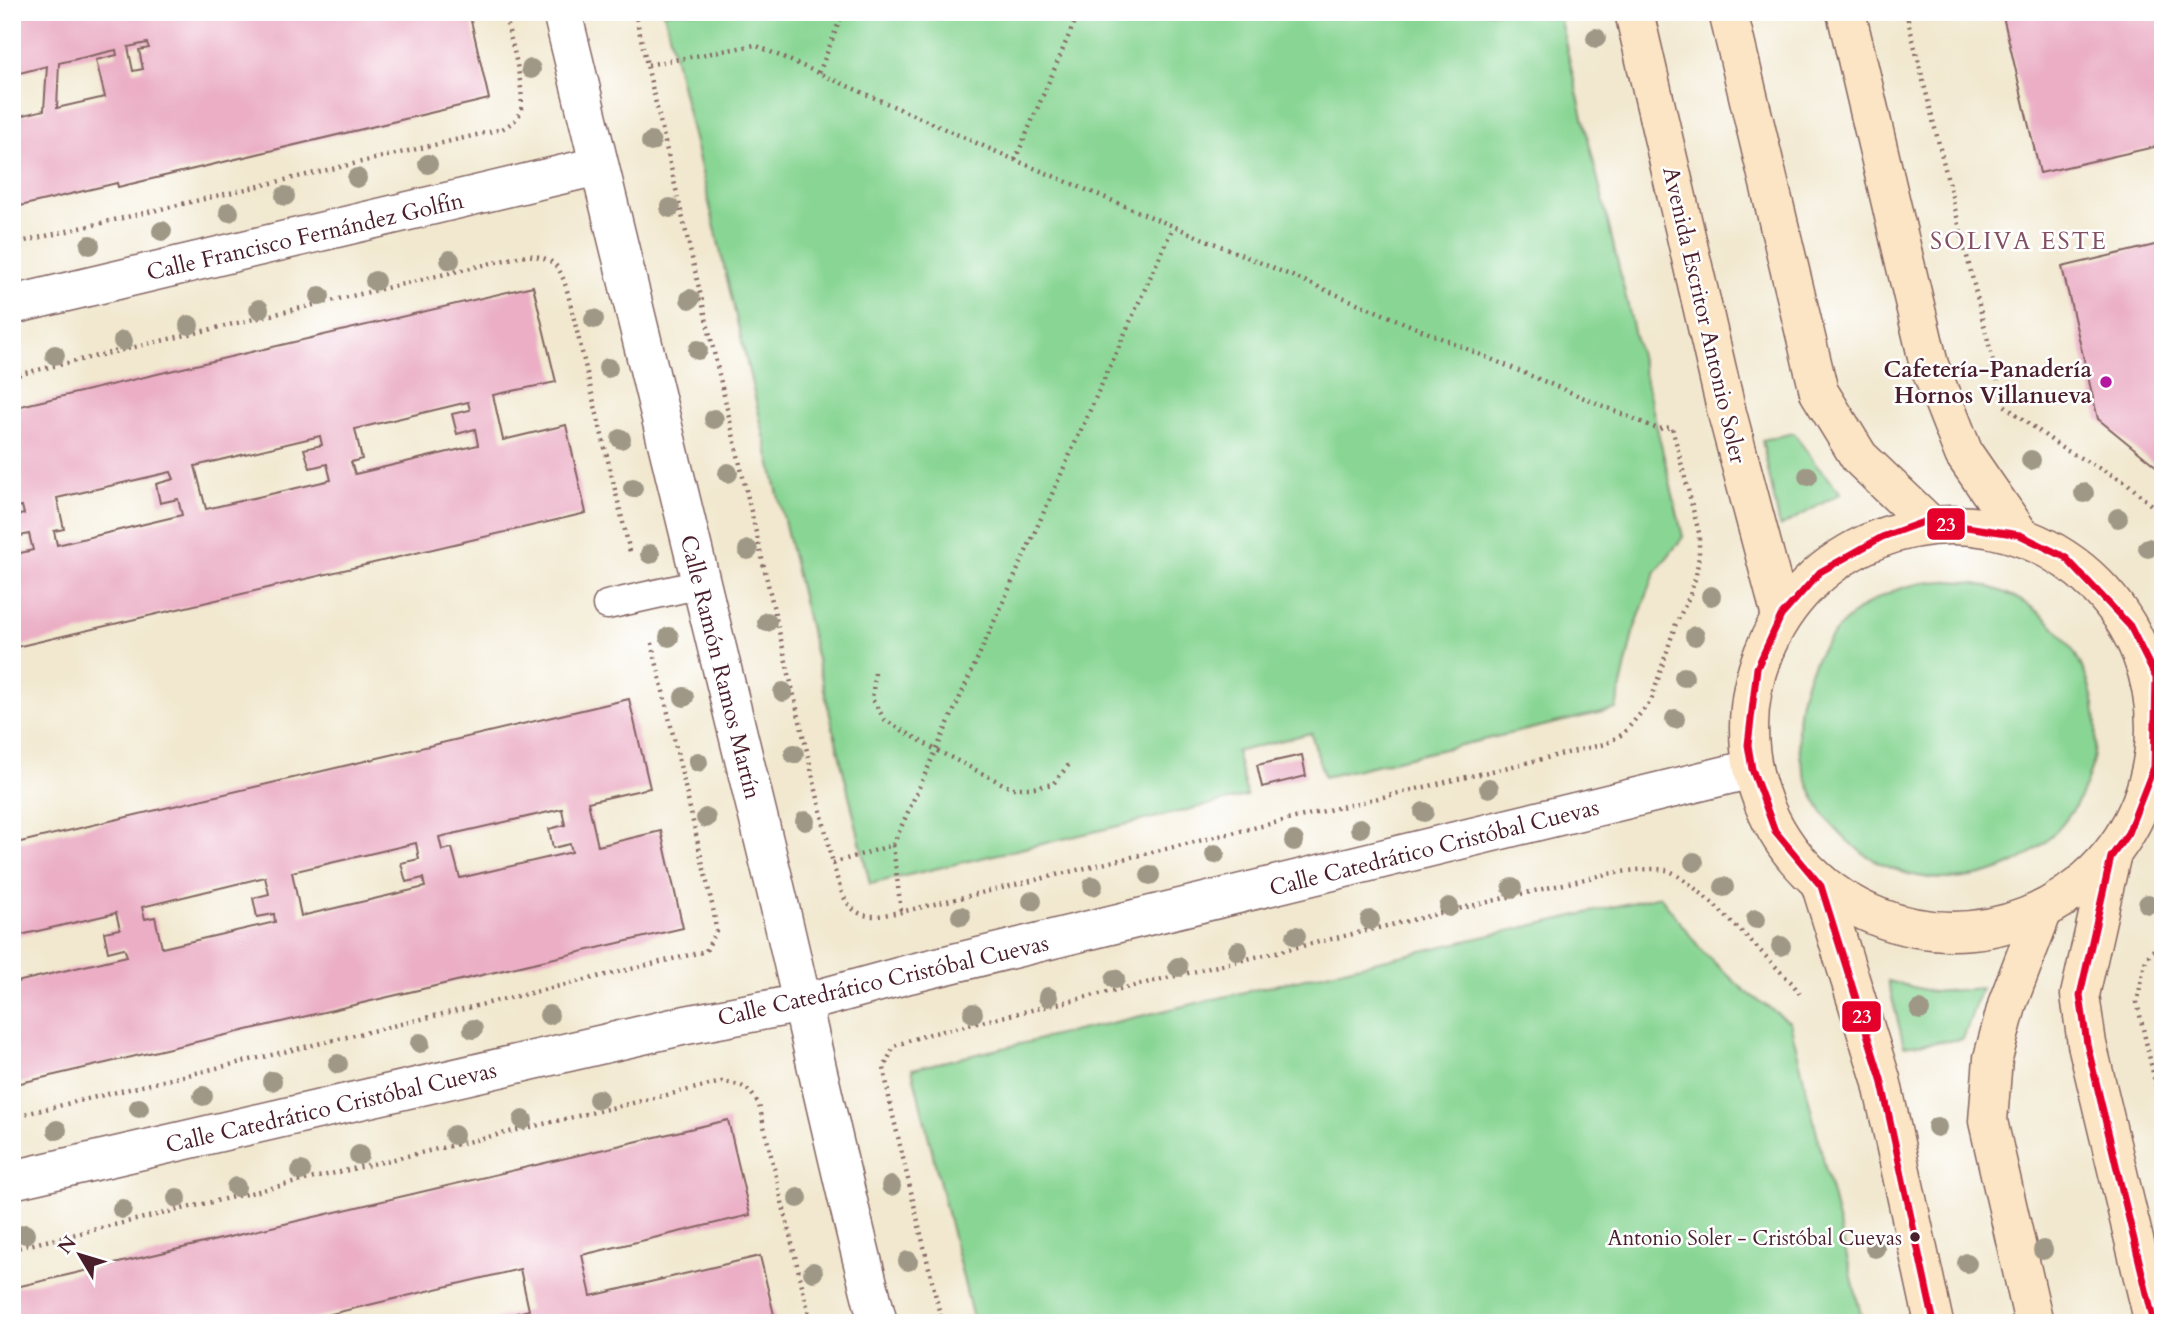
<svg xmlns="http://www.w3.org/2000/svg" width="2175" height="1335" viewBox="0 0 2175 1335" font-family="Cardo,serif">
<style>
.green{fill:#89d694;stroke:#6a7a60;stroke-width:2}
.building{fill:#ebaec5;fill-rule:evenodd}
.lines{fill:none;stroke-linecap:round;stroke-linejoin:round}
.lane-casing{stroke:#846564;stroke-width:31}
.street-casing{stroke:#846564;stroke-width:41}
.secondary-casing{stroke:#846564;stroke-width:41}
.path{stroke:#846564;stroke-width:4.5;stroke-dasharray:2 5;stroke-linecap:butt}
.lane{stroke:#fff;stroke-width:28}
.street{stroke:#fff;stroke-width:38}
.secondary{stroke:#fce5c4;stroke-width:38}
.bus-1-casing{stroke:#fff;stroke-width:12}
.bus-1{stroke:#e4002b;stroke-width:7}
.tree{fill:#a09886}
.poi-dot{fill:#b5179e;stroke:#fff;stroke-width:2.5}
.bus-dot{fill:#4a1f2b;stroke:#fff;stroke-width:2.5}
.labels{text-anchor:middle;stroke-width:5;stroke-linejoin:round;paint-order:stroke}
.bus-label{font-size:21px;fill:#4a1f2b;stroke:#fff;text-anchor:end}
.street-label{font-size:23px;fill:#4a1f2b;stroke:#fff}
.poi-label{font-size:23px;font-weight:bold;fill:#4a1f2b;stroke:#fff;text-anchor:end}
.neighbourhood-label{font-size:24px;letter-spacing:2px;fill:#825161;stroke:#fff}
.line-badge{stroke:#fff;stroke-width:2.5}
.badge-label{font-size:19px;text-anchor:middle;font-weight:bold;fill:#fff}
</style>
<rect width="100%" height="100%" fill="#fff"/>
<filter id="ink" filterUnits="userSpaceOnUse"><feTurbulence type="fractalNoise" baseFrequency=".0143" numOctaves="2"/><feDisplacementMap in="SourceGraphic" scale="14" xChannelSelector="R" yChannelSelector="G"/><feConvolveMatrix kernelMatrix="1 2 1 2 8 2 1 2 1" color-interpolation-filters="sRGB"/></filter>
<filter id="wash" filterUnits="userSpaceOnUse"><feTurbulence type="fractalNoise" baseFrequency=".00686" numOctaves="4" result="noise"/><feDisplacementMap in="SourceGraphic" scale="28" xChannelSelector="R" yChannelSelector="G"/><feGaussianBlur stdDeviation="1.57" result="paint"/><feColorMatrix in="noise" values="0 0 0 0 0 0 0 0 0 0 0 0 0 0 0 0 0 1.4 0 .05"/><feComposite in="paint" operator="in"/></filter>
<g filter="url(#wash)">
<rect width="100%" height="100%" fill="#f1e8cf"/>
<g class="green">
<polygon points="664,12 1558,12 1683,537 1655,573 1633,633 1616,709 1324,777 1311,733 1236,752 1247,796 870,884"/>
<polygon points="1794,433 1816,465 1841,493 1780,527 1762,440"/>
<circle cx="1947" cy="730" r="149"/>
<polygon points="1660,896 1703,952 1746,992 1790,1022 1863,1323 974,1323 912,1069"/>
<polygon points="1888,981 1933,992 1981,988 1963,1039 1904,1046"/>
</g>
<g id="blocks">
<g class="building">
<path d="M 12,12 L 469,12 L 489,99 L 118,187 L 117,183 L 12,208 L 12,118 L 44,110 L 47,66 L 12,75 ZM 147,43 L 149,48 L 139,50 L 143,69 L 133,71 L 128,47 ZM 116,50 L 117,55 L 96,60 L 105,97 L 57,108 L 59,63 Z"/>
<polygon points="2002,12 2163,12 2163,145 2040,173"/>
<polygon points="2163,243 2163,472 2098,419 2062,267"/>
<path d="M 533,286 L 556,382 L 493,395 L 503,440 L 566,425 L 586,513 L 12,648 L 12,555 L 33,550 L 29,534 L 12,538 L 12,517 L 24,514 L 22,506 L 12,508 L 12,408 ZM 468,402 L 470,410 L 452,414 L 457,434 L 475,429 L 478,445 L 355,474 L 351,462 L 362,459 L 355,429 ZM 320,436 L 322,445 L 304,449 L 310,468 L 327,464 L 331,480 L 206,509 L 195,466 ZM 171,472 L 174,479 L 156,484 L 160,503 L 178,499 L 182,515 L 57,545 L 54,531 L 64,529 L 57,498 Z"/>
<path d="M 629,699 L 650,788 L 588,802 L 598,846 L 661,831 L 683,928 L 12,1085 L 12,983 L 127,956 L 124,948 L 108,952 L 104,932 L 120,929 L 116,913 L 12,937 L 12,844 ZM 562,809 L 565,825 L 549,829 L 553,848 L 570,844 L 572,852 L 460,878 L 452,848 L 442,850 L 439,837 ZM 416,843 L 419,859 L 401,863 L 406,882 L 423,878 L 425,887 L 301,916 L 292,872 ZM 265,877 L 269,894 L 253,898 L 257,917 L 274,914 L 275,922 L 162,948 L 155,917 L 145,919 L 142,907 Z"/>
<polygon points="1302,755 1306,776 1262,787 1257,765"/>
<polygon points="728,1120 750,1215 582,1255 591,1296 760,1256 776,1323 478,1323 529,1310 520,1269 293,1323 12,1323 12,1288"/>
</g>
</g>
</g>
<g filter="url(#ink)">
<use href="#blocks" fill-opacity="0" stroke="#846564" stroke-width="2"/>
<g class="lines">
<defs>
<polyline id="lane" points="607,605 701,584"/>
<g id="street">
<path d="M 562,12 L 774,882 C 809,1029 840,1176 878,1323"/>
<polyline points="12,305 598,166"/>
<polyline points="2156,678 2163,677"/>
<polyline points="12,1180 686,1025 803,1003 909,974 1752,769"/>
</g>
<g id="secondary">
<polyline points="1634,12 1727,413 1781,616"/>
<polyline points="1728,12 1819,392 1859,457 1926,521"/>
<polyline points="1846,12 1929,365 1964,454 2020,535"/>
<circle cx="1952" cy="728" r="203"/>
<polyline points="2111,857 2080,995 2087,1044 2154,1323"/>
<polyline points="1821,886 1881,1079 1934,1323"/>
<polyline points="2034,1323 1988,1121 1993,1058 2008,1002 2042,913"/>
</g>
</defs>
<use href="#lane" class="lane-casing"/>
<use href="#street" class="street-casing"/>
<use href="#secondary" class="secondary-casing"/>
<g class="path">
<path d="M 635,12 L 647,65 L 833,863 C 839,885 844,916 873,916 C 882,916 892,913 901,912 L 1605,744 L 1623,734 L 1651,701 L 1675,626 L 1690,595 L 1696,576 L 1699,556 L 1699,533 L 1672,427 L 1658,429 L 1015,160 L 755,45 L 647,65"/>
<polyline points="1906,12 2004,405 2062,448 2127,483 2163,516"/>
<polyline points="819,73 843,12"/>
<polyline points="1015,160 1079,12"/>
<path d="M 12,244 L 502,129 C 508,125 515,122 519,115 C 529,99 509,33 504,12"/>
<path d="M 12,376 L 526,255 C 556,258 560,266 568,294 L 631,556"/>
<polyline points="875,673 872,699 885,720 936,750 1011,788 1031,788 1053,784 1071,762"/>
<polyline points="893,845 1173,227"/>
<polyline points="833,863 893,845 901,912"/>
<polyline points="2163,939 2146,959 2137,1002 2163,1117"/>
<polyline points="12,1117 706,951 716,931 714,913 651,639"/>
<path d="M 12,1249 L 722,1082 C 743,1085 748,1086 759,1105 L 811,1323"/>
<path d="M 942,1323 L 890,1103 L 884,1068 L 894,1046 L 922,1036 L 1606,874 C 1625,872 1647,867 1666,870 C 1691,875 1769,961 1792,983 L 1800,994"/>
</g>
<use href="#lane" class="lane"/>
<use href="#street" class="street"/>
<use href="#secondary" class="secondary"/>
<defs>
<polyline id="bus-1" points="1934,1323 1881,1079 1821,886 1775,831 1752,769 1748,745 1757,668 1781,616 1820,572 1882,537 1926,521 2020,535 2065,557 2130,626 2156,678 2154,767 2128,833 2111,857 2080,995 2087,1044 2154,1323"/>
</defs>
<use href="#bus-1" class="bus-1-casing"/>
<use href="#bus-1" class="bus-1"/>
</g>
<g class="tree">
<circle cx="1596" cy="38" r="10"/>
<circle cx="531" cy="69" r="10"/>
<circle cx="651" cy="142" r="10"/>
<circle cx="428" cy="164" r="10"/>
<circle cx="357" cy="178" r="10"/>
<circle cx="285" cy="196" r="10"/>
<circle cx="670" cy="208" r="10"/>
<circle cx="229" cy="212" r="10"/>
<circle cx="162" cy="231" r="10"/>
<circle cx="90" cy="245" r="10"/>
<circle cx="450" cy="260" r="10"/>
<circle cx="375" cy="281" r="10"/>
<circle cx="320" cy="296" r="10"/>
<circle cx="690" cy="299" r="10"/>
<circle cx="259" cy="309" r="10"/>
<circle cx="594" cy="319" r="10"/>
<circle cx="189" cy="325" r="10"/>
<circle cx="123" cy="341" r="10"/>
<circle cx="698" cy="350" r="10"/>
<circle cx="55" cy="355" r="10"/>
<circle cx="608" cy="368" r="10"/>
<circle cx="714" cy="419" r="10"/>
<circle cx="621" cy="439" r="10"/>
<circle cx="2031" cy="460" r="10"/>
<circle cx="728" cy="473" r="10"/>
<circle cx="1808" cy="476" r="10"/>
<circle cx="633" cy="488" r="10"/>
<circle cx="2084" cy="493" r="10"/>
<circle cx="2118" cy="518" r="10"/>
<circle cx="2148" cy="548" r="10"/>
<circle cx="748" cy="550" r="10"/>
<circle cx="650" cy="554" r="10"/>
<circle cx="1711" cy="596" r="10"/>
<circle cx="767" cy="622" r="10"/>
<circle cx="1695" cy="636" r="10"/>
<circle cx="669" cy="637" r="10"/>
<circle cx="1684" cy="677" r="10"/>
<circle cx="783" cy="692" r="10"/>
<circle cx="684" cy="697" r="10"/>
<circle cx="1675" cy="719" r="10"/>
<circle cx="794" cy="754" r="10"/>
<circle cx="698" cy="762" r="10"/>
<circle cx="1489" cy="788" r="10"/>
<circle cx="1424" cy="812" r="10"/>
<circle cx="706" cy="818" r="10"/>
<circle cx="805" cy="821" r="10"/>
<circle cx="1360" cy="828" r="10"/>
<circle cx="1294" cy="841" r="10"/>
<circle cx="1215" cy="854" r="10"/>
<circle cx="1694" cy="862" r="10"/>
<circle cx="1150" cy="875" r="10"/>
<circle cx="1093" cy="886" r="10"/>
<circle cx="1724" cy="887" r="10"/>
<circle cx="1512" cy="888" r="10"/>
<circle cx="1032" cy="901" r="10"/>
<circle cx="2148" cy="904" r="10"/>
<circle cx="1449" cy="907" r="10"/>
<circle cx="961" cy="916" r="10"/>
<circle cx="1756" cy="919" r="10"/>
<circle cx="1370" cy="920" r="10"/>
<circle cx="1296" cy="936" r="10"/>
<circle cx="1781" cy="946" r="10"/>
<circle cx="1238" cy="951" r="10"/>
<circle cx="1178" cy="967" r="10"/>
<circle cx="1115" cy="979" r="10"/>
<circle cx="1048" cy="997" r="10"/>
<circle cx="1920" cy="1010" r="10"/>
<circle cx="973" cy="1013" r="10"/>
<circle cx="549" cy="1015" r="10"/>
<circle cx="473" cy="1029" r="10"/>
<circle cx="420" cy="1043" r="10"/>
<circle cx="338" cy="1064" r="10"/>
<circle cx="272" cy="1081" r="10"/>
<circle cx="203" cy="1096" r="10"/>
<circle cx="598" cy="1099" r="10"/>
<circle cx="139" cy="1108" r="10"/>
<circle cx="523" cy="1120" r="10"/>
<circle cx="1937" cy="1127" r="10"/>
<circle cx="57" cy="1130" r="10"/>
<circle cx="454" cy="1135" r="10"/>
<circle cx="359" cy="1155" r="10"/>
<circle cx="301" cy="1171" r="10"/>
<circle cx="891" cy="1186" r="10"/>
<circle cx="236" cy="1187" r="10"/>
<circle cx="177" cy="1198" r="10"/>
<circle cx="798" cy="1198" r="10"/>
<circle cx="122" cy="1209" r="10"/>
<circle cx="25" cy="1234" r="10"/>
<circle cx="1875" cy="1248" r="10"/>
<circle cx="2043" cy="1250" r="10"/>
<circle cx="908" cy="1261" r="10"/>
<circle cx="1967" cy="1263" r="10"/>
<circle cx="813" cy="1272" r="10"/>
</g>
</g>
<circle class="poi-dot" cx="2106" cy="382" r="7"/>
<circle class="bus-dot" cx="1915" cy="1237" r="6"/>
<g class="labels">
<g class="bus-label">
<text x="1902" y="1245">Antonio Soler - Cristóbal Cuevas</text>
</g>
<g class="street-label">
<text transform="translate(305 236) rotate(-13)" y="8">Calle Francisco Fernández Golfín</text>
<text transform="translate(1705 315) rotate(77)" y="8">Avenida Escritor Antonio Soler</text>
<text transform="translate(721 667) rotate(76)" y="8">Calle Ramón Ramos Martín</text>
<text transform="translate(1434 847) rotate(-14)" y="8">Calle Catedrático Cristóbal Cuevas</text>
<text transform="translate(883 980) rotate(-13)" y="8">Calle Catedrático Cristóbal Cuevas</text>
<text transform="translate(331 1107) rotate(-13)" y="8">Calle Catedrático Cristóbal Cuevas</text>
</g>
<g class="poi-label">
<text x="2092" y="377">Cafetería-Panadería<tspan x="2092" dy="26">Hornos Villanueva</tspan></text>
</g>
<g class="neighbourhood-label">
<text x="2019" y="249">SOLIVA ESTE</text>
</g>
</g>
<g class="line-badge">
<rect x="1926" y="507" width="40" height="34" rx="7" fill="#e4002b"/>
<rect x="1841" y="1000" width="41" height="33" rx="7" fill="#e4002b"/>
</g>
<g class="badge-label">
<text x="1946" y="531">23</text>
<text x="1862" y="1023">23</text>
</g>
<rect width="2175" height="1335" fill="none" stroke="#fff" stroke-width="42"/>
<g transform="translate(80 1255) rotate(308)" stroke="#ffffff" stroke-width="5" paint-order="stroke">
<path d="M0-5L12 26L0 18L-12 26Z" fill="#4a1f2b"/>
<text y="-10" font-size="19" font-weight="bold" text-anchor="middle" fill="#4a1f2b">N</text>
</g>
</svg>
